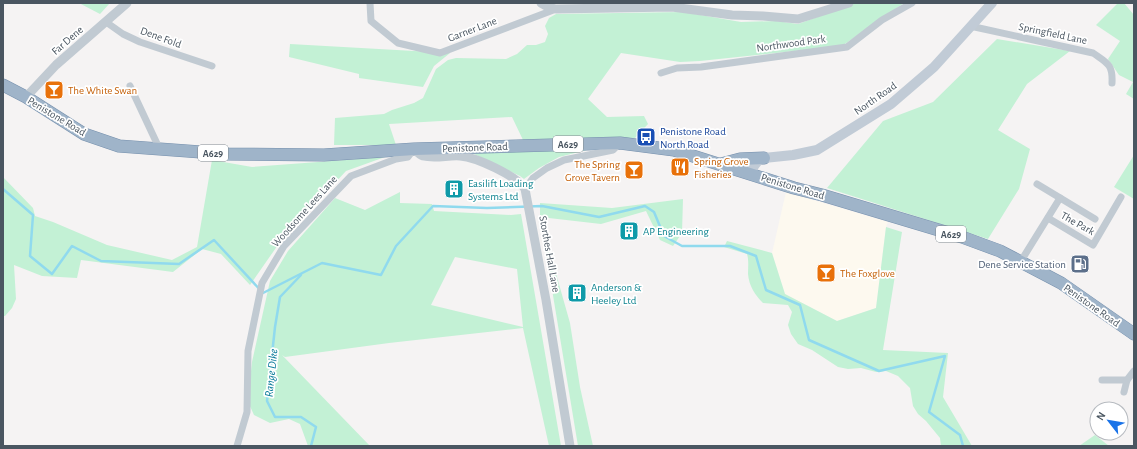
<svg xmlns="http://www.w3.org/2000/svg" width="1137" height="449" viewBox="0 0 1137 449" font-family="'Alegreya Sans',sans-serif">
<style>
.commercial{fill:#fdf9ef}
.green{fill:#c3f1d5;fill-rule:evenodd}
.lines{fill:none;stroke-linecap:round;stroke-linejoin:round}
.stream{stroke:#90daee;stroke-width:2.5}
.trunk-casing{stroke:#7690ad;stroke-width:13}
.minor{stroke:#c1cad2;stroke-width:7}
.tertiary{stroke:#c1cad2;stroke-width:9}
.secondary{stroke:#c1cbd6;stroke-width:10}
.trunk{stroke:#9fb4c9;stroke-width:12}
.labels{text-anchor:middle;stroke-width:3.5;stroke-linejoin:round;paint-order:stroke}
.shield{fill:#fff;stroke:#808990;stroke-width:1}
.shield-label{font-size:10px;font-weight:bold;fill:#4a5661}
.street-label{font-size:11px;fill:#4a5661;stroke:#fff}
.food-label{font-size:11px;fill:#c56008;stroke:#fff;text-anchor:start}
.transit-label{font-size:11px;fill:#164399;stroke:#fff;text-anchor:start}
.culture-label{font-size:11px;fill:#0d838f;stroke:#fff;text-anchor:start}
.service-label{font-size:11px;fill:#4e5e75;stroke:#fff;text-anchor:end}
.water-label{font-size:12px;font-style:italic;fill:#0c7c9b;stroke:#fff}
</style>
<rect width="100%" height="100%" fill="#f5f3f3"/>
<polygon class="commercial" points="786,192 888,222 886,227 876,308 837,321 785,294 772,253"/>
<g class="green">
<polygon points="79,3 110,3 100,14"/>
<polygon points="856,3 904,3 842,46 700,61 680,62 621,53 588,99 607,117 644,116 648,124 635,138 523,140 512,117 389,124 396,145 334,145 335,118 384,114 392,110 414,103 423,98 436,69 448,60 456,58 506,59 517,54 527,45 536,45 545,42 548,34 545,26 549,18 556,14 683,12 741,22 776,21 798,24"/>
<polygon points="1118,3 1124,3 1134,15 1134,99 1126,94 1133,82 1119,75 1108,59 1120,41 1096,25"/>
<polygon points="997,39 1070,51 1027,84 998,130 1030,149 1019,189 988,239 827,188 883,121 933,102"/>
<polygon points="290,44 450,53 434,66 423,87 359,78 359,74 289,57"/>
<polygon points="591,149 559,157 539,168 524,179 520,176 472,153 463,152"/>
<polygon points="1134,155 1134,199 1114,187"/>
<polygon points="385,157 346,171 280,242 250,285 221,254 202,249 173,272 81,260 77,278 42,276 14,265 16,299 12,308 5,316 3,316 3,177 33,208 35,216 53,222 107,245 172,260 197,247 212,160 252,167"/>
<path d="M 400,192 L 400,203 L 432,204 L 434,211 L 511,215 L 521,214 L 561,446 L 549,446 L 523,328 L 389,343 L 285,357 L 282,355 L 370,446 L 308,446 L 300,424 L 289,419 L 270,423 L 254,415 L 249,404 L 250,380 L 252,362 L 270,281 L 288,251 L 335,198 L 365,210 ZM 455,257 L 517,269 L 523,327 L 431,305 Z"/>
<polygon points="683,199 682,233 673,246 660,240 646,211 601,224 540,217 570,323 580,387 593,446 578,446 540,217 540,203 612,208"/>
<path d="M 886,227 L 902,232 L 883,350 L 948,353 L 943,397 L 972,446 L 941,446 L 940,438 L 926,421 L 918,414 L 913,406 L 910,388 L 898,376 L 886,371 L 876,372 L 861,368 L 848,369 L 838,367 L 812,350 L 798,344 L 791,334 L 788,325 L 792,312 L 788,305 L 763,303 C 755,295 749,286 748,274 C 748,267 749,261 747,254 L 724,247 L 727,241 L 772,253 L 785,294 L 837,321 L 876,308 Z"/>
<polygon points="1095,435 1109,446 1079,446"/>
</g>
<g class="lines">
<g class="stream">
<polyline points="3,189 33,215 30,256 52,274 72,246 101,261 179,264 214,240 263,293 322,263 381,275 396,246 433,206 487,208 542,206 599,217 645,206 654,212 664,236 682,246 730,246 756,256 766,290 800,305 809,340 879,371 945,356 929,412 960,435 963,446"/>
<polyline points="301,275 280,297 275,327 267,401 275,417 301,417 316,427 311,446"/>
</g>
<defs>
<g id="trunk">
<polyline points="3,85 26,97 84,134 119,146 228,154 324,155 414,149 620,143 674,150 794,188 822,195 962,237 1000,251 1061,283 1134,334"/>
<polyline points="721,164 740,159 764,158"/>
</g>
</defs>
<use href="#trunk" class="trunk-casing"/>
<g class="minor">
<polyline points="370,3 371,21 398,43 440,53 556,9"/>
<polyline points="106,22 123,34 140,42 212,66"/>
<path d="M 970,26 L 1093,53 C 1107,63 1113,64 1112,83"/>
<polyline points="661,73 677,68 701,67 847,47 882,20 912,3"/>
<polyline points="130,86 160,150"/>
<polyline points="1037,184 1095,219"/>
<polyline points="525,189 533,178 547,168 564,160 613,150 620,143"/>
<polyline points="1048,218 1093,245 1121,197"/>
<polyline points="1021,261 1060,198"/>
<polyline points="1102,380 1127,380 1134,371"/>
<polyline points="1124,392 1127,380"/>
<polyline points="237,446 247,412 248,351 262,283 284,246 351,176 396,159 408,157 414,149"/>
</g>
<g class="tertiary">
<polyline points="541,3 548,7 556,9 672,7 732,15 763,16 798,19 849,3"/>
<polyline points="26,97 56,65 127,3"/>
<path d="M 414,149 C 416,151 420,155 423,156 C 435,159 449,155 460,156 C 476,157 517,176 525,189 L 546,300 L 570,446"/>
</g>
<polyline class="secondary" points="751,173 754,166 758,161 764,158 793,155 817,150 891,104 934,67 992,3"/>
<use href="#trunk" class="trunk"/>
</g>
<defs>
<symbol id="bar-square" viewBox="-11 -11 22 22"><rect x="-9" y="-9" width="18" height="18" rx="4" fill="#e8710a" stroke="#fff"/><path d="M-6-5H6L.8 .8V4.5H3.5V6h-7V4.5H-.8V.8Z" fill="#fff"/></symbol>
<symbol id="bus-square" viewBox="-11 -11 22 22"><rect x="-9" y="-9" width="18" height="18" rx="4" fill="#1a4fb4" stroke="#fff"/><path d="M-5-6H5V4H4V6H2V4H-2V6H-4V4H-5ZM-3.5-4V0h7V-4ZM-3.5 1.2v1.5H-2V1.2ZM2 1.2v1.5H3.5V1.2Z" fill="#fff"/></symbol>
<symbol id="restaurant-square" viewBox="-11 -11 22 22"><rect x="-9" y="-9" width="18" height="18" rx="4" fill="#e8710a" stroke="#fff"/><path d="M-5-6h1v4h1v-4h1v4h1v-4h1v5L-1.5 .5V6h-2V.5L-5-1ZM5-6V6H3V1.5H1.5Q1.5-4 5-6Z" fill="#fff"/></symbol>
<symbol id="building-square" viewBox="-11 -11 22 22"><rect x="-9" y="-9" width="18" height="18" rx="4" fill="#0f9aa8" stroke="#fff"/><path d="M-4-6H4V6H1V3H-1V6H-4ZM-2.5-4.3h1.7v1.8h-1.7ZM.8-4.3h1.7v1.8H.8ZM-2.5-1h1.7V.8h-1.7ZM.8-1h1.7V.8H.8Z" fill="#fff"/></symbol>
<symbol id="fuel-square" viewBox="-11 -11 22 22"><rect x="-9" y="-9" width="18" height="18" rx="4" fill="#5c6f8a" stroke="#fff"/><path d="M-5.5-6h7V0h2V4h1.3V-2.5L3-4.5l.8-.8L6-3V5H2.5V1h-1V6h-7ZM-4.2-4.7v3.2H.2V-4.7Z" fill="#fff"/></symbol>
</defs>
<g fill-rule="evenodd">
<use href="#bar-square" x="43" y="79" width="22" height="22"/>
<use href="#bus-square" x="635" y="126" width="22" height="22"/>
<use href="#restaurant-square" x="669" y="156" width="22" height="22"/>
<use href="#bar-square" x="623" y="159" width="22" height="22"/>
<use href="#building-square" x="443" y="178" width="22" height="22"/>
<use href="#building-square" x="618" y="220" width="22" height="22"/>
<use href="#fuel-square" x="1069" y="253" width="22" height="22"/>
<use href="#bar-square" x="815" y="262" width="22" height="22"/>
<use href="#building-square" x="566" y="282" width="22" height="22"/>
</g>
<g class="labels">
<g class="shield">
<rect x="553" y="136" width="30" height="16" rx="3"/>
<rect x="198" y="145" width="30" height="16" rx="3"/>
<rect x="936" y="226" width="30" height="16" rx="3"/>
</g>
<g class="shield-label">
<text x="568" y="148">A629</text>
<text x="213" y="157">A629</text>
<text x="951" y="238">A629</text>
</g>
<g class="street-label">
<text transform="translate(472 29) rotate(-21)" y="4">Garner Lane</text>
<text transform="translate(1053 33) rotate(12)" y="4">Springfield Lane</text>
<text transform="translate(161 37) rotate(20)" y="4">Dene Fold</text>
<text transform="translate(67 40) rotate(-41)" y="4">Far Dene</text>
<text transform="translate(791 43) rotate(-8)" y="4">Northwood Park</text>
<text transform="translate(875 98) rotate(-35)" y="4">North Road</text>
<text transform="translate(57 116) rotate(31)" y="4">Penistone Road</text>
<text transform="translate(475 147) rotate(-2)" y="4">Penistone Road</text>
<text transform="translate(793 186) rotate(17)" y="4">Penistone Road</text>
<text transform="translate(304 211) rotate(-48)" y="4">Woodsome Lees Lane</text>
<text transform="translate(1078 223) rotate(29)" y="4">The Park</text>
<text transform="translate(550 254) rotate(80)" y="4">Storthes Hall Lane</text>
<text transform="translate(1092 305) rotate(35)" y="4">Penistone Road</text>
</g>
<g class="food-label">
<text x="68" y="94">The White Swan</text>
<text x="694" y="165">Spring Grove<tspan x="694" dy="13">Fisheries</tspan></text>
<text x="620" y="168" text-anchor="end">The Spring<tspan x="620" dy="13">Grove Tavern</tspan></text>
<text x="840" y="277">The Foxglove</text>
</g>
<g class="transit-label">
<text x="660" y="135">Penistone Road<tspan x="660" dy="13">North Road</tspan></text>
</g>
<g class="culture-label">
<text x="468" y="187">Easilift Loading<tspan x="468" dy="13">Systems Ltd</tspan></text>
<text x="643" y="235">AP Engineering</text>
<text x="591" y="291">Anderson &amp;<tspan x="591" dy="13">Heeley Ltd</tspan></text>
</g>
<g class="service-label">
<text x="1066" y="268">Dene Service Station</text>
</g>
<g class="water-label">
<text transform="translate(271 373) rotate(-84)" y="4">Range Dike</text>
</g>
</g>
<rect width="1137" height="449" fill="none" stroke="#4a5661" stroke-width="8"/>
<g transform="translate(1109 421) rotate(301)"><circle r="19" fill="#ffffff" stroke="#b7bbc0"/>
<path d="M0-3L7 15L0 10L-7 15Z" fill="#1a73e8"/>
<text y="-6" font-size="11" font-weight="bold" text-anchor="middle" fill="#4a5661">N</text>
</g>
</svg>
